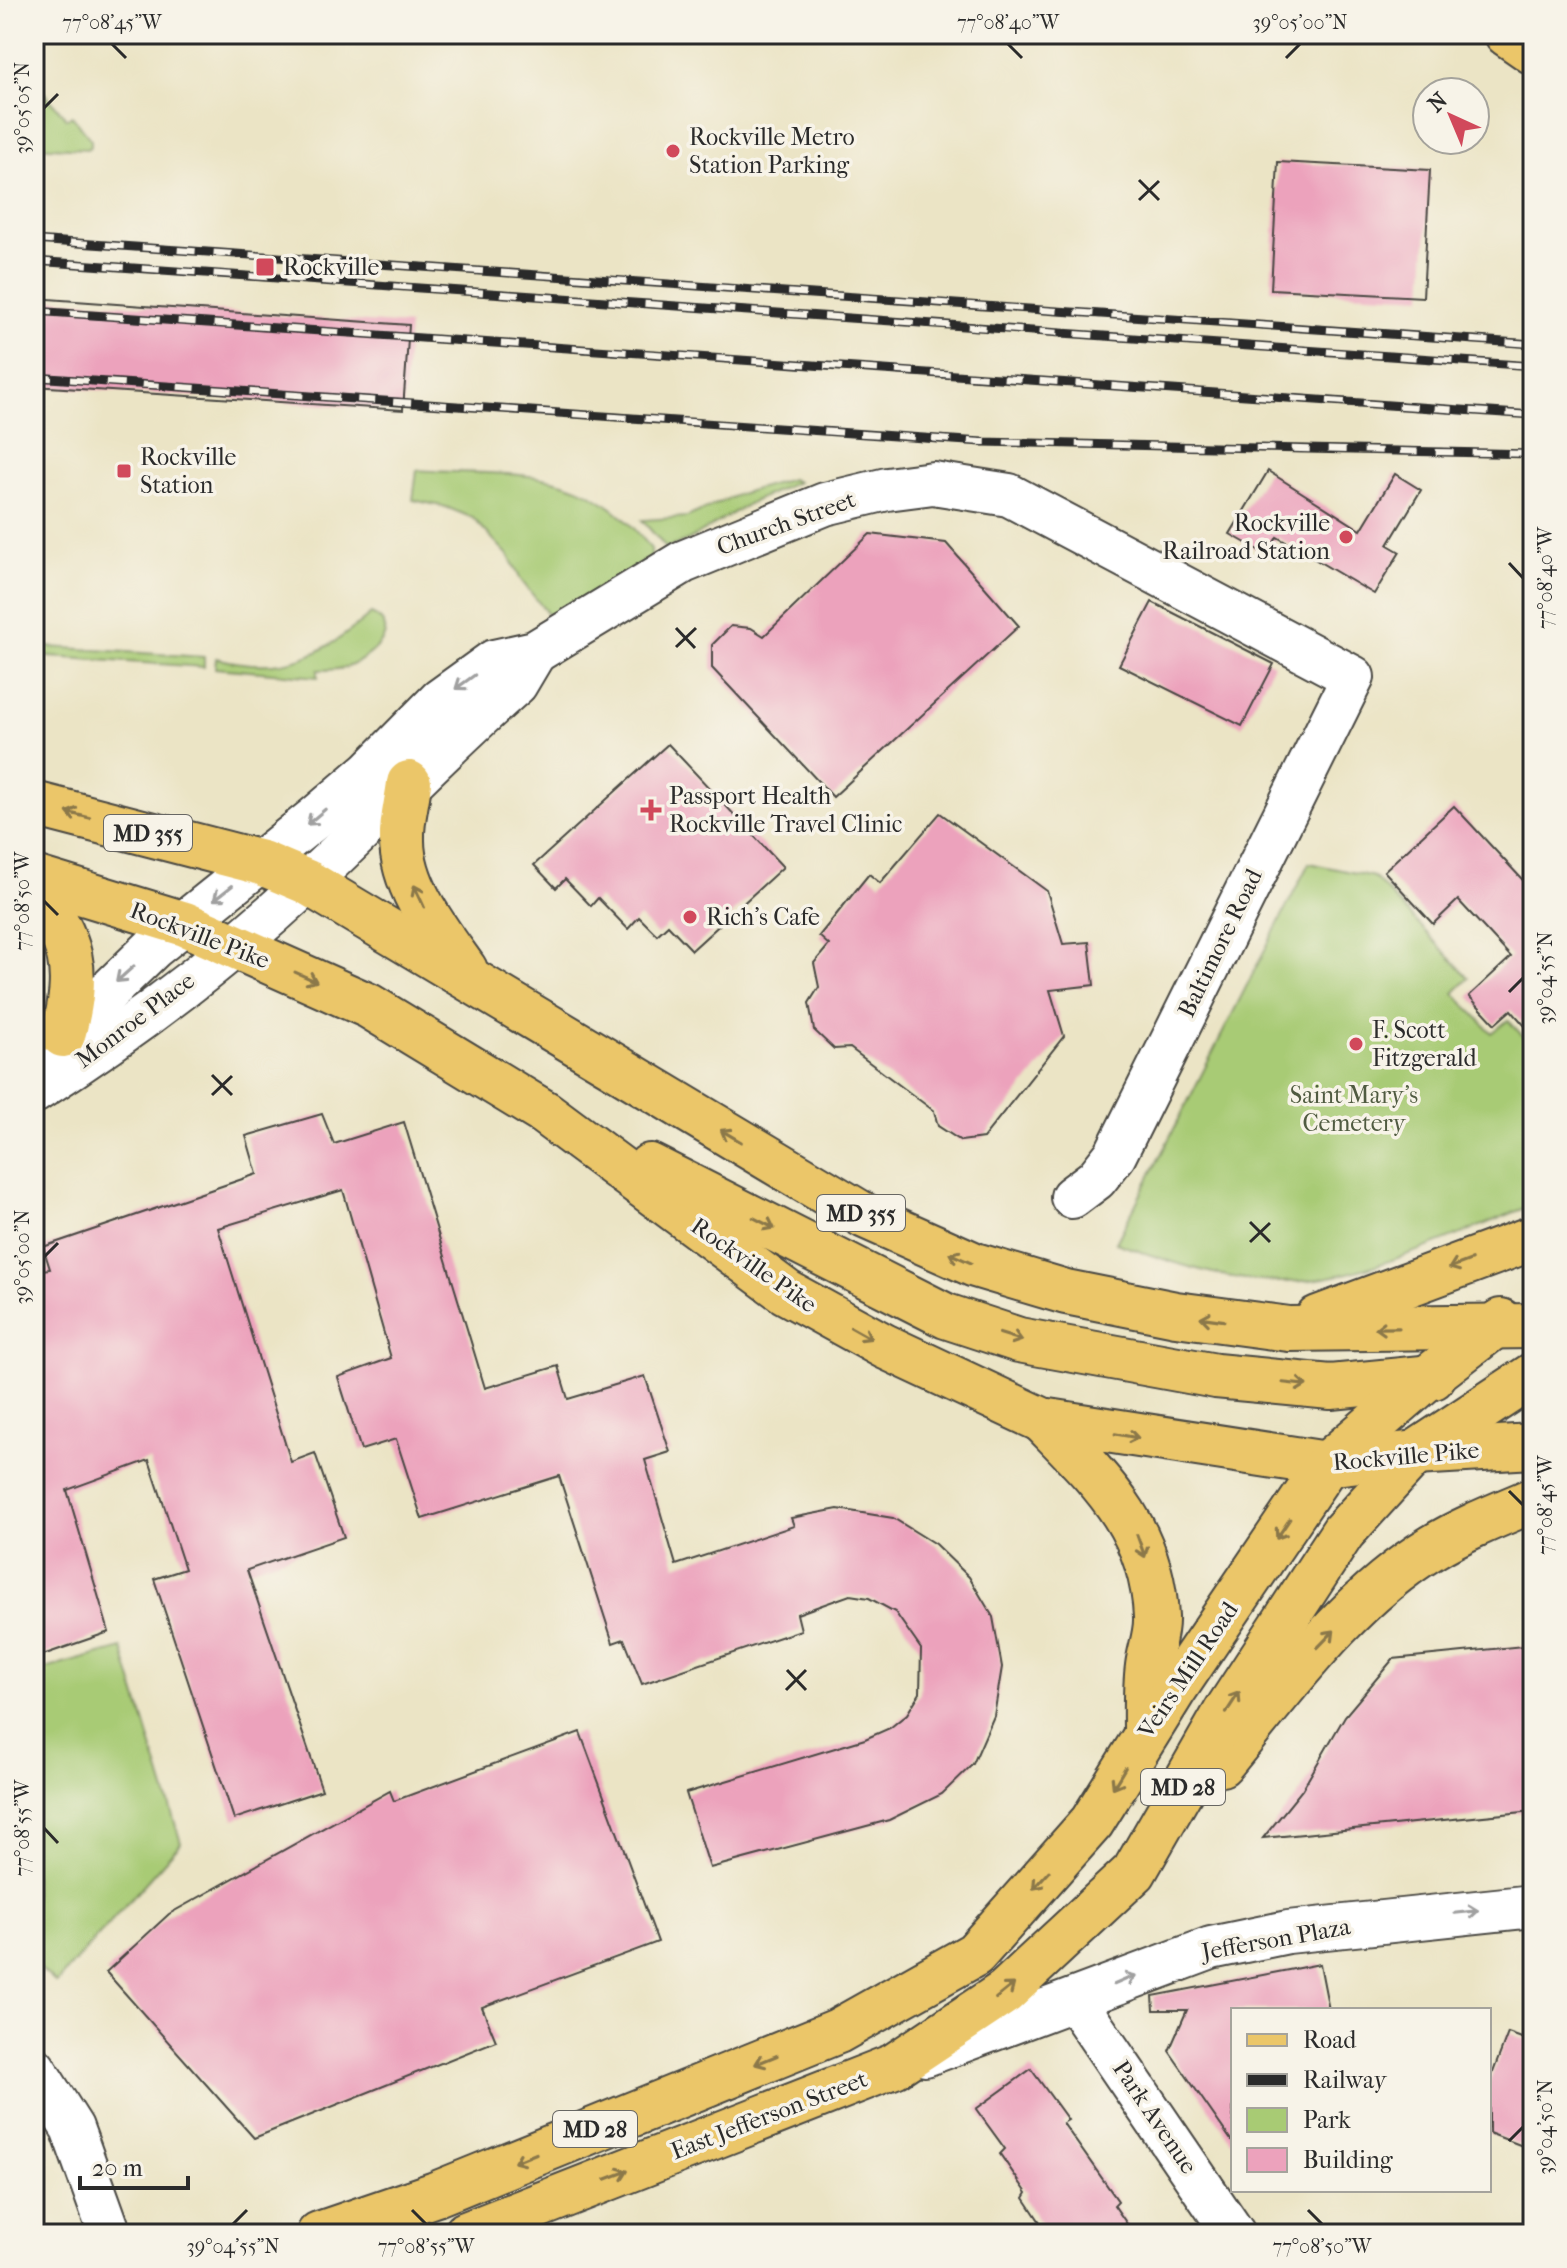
<svg xmlns="http://www.w3.org/2000/svg" width="1567" height="2268" viewBox="0 0 1567 2268" font-family="'IM FELL French Canon',serif">
<style>
.green{fill:#a8cb74;stroke:#6a7b50;stroke-width:2}
.building{fill:#eca2bc}
.lines{fill:none;stroke-linecap:round;stroke-linejoin:round}
.minor-casing{stroke:#484742;stroke-width:46}
.major-casing{stroke:#484742;stroke-width:48}
.minor{stroke:#fff;stroke-width:42}
.major{stroke:#ebc669;stroke-width:44}
.rail-casing{stroke:#2b2b2b;stroke-width:9}
.rail{stroke:#f7f3e8;stroke-width:6;stroke-dasharray:18;stroke-linecap:butt}
.oneway{stroke:#a0a0a0}
.oneway2{stroke:#8b784a}
.ticks{fill:none;stroke:#2b2b2b;stroke-width:3}
.poi-dot{fill:#d1495b;stroke:#f7f3e8;stroke-width:3}
.labels{text-anchor:middle;stroke-width:7;stroke-linejoin:round;paint-order:stroke}
.shield{fill:#f7f3e8;stroke:#686764;stroke-width:2}
.shield-label{font-size:22px;font-weight:bold;fill:#2b2b2b}
.poi-label{font-size:24px;fill:#2b2b2b;stroke:#f7f3e8;text-anchor:start}
.street-label{font-size:24px;fill:#2b2b2b;stroke:#f7f3e8}
.park-label{font-size:24px;fill:#505b41;stroke:#f7f3e8}
.neatline{fill:none;stroke:#2b2b2b;stroke-width:3}
.ticks-label{font-size:20px;text-anchor:middle;fill:#2b2b2b}
</style>
<rect width="100%" height="100%" fill="#f7f3e8"/>
<filter id="ink" filterUnits="userSpaceOnUse"><feTurbulence type="fractalNoise" baseFrequency=".0125" numOctaves="2"/><feDisplacementMap in="SourceGraphic" scale="16" xChannelSelector="R" yChannelSelector="G"/><feConvolveMatrix kernelMatrix="1 2 1 2 8 2 1 2 1" color-interpolation-filters="sRGB"/></filter>
<filter id="wash" filterUnits="userSpaceOnUse"><feTurbulence type="fractalNoise" baseFrequency=".006" numOctaves="4" result="noise"/><feDisplacementMap in="SourceGraphic" scale="32" xChannelSelector="R" yChannelSelector="G"/><feGaussianBlur stdDeviation="1.8" result="paint"/><feColorMatrix in="noise" values="0 0 0 0 0 0 0 0 0 0 0 0 0 0 0 0 0 1.4 0 .05"/><feComposite in="paint" operator="in"/></filter>
<g filter="url(#wash)">
<rect width="100%" height="100%" fill="#ebe4c5"/>
<g class="green">
<polygon points="34,81 67,119 72,116 91,140 91,146 87,149 34,146"/>
<path d="M 417,470 C 517,478 585,459 651,549 L 651,557 L 555,623 L 521,580 L 509,556 L 473,518 L 446,507 L 413,500 Z"/>
<polygon points="791,479 797,482 750,503 687,541 666,548 642,520 687,517 739,494"/>
<path d="M 371,614 C 407,629 366,662 344,668 C 335,670 326,670 318,670 L 318,677 L 215,668 L 216,658 C 283,675 319,658 371,614 Z"/>
<polygon points="34,646 204,657 204,667 34,656"/>
<path d="M 1309,863 L 1374,877 L 1469,978 L 1454,993 L 1492,1033 L 1508,1020 L 1533,1047 L 1533,1205 C 1458,1233 1362,1282 1282,1282 C 1228,1282 1167,1261 1116,1243 Z"/>
<polygon points="122,1648 181,1843 56,1983 34,1963 34,1672"/>
</g>
<g id="blocks">
<g class="building">
<polygon points="1278,162 1430,170 1423,297 1271,289"/>
<polygon points="34,298 409,325 403,410 34,386"/>
<polygon points="1268,471 1361,530 1395,474 1421,490 1388,545 1400,552 1374,594 1277,537 1267,555 1230,534"/>
<polygon points="870,534 946,543 1019,626 833,797 712,668 712,645 731,626 751,628 764,636"/>
<polygon points="1152,602 1274,664 1242,726 1119,665"/>
<polygon points="668,744 783,867 692,950 668,925 657,935 639,917 628,929 598,898 591,906 565,879 556,888 534,865"/>
<polygon points="1454,806 1533,891 1533,1035 1511,1010 1495,1024 1469,996 1511,957 1458,900 1433,924 1384,871"/>
<polygon points="940,813 1047,891 1063,944 1089,942 1094,985 1050,990 1064,1036 983,1138 961,1141 938,1126 934,1111 850,1048 834,1049 814,1030 809,1003 819,987 814,963 829,945 819,936 869,874 880,883"/>
<polygon points="322,1114 334,1144 404,1122 485,1388 558,1366 568,1399 645,1376 670,1452 645,1460 676,1565 794,1526 791,1518 838,1509 893,1518 935,1544 969,1577 993,1617 1002,1667 994,1716 973,1764 942,1794 889,1820 710,1868 686,1793 865,1739 890,1728 907,1714 920,1693 921,1649 895,1612 869,1598 850,1595 797,1614 801,1630 642,1684 624,1639 613,1643 559,1476 422,1519 396,1439 361,1450 338,1377 391,1358 343,1190 218,1228 291,1462 315,1453 344,1537 247,1570 322,1790 234,1819 154,1579 185,1569 149,1460 67,1490 109,1632 34,1658 34,1271 50,1269 43,1247 257,1174 246,1136"/>
<polygon points="1533,1645 1533,1811 1263,1838 1302,1790 1345,1716 1393,1659"/>
<polygon points="580,1732 658,1942 482,2007 496,2041 254,2138 106,1972 169,1914 390,1791 394,1801"/>
<polygon points="1320,1964 1329,2010 1233,2010 1233,2143 1169,2051 1187,2010 1154,2010 1153,1996"/>
<polygon points="1508,2033 1533,2042 1533,2150 1489,2133 1489,2083"/>
<polygon points="1031,2069 1068,2120 1063,2123 1118,2201 1114,2205 1134,2234 1048,2234 1024,2198 1027,2193 1000,2154 1005,2149 976,2109"/>
</g>
</g>
</g>
<g filter="url(#ink)">
<use href="#blocks" fill-opacity="0" stroke="#484742" stroke-width="2"/>
<g class="lines">
<defs>
<g id="minor">
<polyline points="34,1080 63,1035 154,947 315,818 370,771 440,700 494,661 535,652 683,562 825,504 887,489 933,483 1009,495 1353,677 1115,1155 1096,1179 1072,1197"/>
<path d="M 34,1092 C 130,1031 225,959 309,881 C 379,816 444,747 516,684 L 535,652"/>
<polyline points="1075,2001 1234,2234"/>
<polyline points="925,2055 1211,1948 1288,1932 1533,1906"/>
<polyline points="34,2068 72,2128 110,2234"/>
</g>
<g id="major">
<polyline points="1507,34 1533,52"/>
<path d="M 409,783 C 407,802 401,821 402,840 C 402,888 439,933 465,970"/>
<polyline points="34,804 262,863 307,882 865,1216 975,1265 1066,1292 1176,1314 1289,1329 1533,1326"/>
<polyline points="34,878 185,924 369,1006 545,1113 786,1292 884,1346 1042,1420 1327,1464 1415,1453 1533,1446"/>
<path d="M 34,887 C 72,942 81,968 63,1035"/>
<polyline points="650,1166 946,1316 1019,1340 1216,1376 1331,1387 1433,1377"/>
<polyline points="1318,1318 1533,1238"/>
<path d="M 1042,1420 C 1101,1481 1152,1527 1156,1617 C 1157,1633 1150,1650 1148,1666 C 1145,1688 1146,1711 1146,1734"/>
<path d="M 1221,1764 C 1285,1687 1346,1600 1433,1547 C 1464,1528 1500,1514 1533,1500"/>
<polyline points="319,2234 436,2194 838,2031 975,1954 1092,1822 1174,1690 1327,1464 1426,1379 1501,1321"/>
<polyline points="466,2234 894,2066 1005,1992 1134,1872 1227,1710 1343,1532 1415,1453 1533,1375"/>
</g>
</defs>
<use href="#minor" class="minor-casing"/>
<use href="#major" class="major-casing"/>
<use href="#minor" class="minor"/>
<use href="#major" class="major"/>
<defs>
<g id="rail">
<polyline points="34,240 1533,344"/>
<polyline points="34,261 1533,366"/>
<polyline points="34,311 1533,415"/>
<polyline points="34,377 982,442 1533,454"/>
</g>
</defs>
<use href="#rail" class="rail-casing"/>
<use href="#rail" class="rail"/>
</g>
<defs><path id="oneway-shaft" d="M-6 0H5M1.5-3L5.5 0L1.5 3" fill="none" stroke-width="1.6" stroke-linecap="round" stroke-linejoin="round" transform="scale(2)"/></defs>
<g class="oneway">
<use href="#oneway-shaft" transform="translate(465 682) rotate(144)"/>
<use href="#oneway-shaft" transform="translate(316 817) rotate(140)"/>
<use href="#oneway-shaft" transform="translate(223 893) rotate(142)"/>
<use href="#oneway-shaft" transform="translate(125 974) rotate(138)"/>
<use href="#oneway-shaft" transform="translate(1467 1912) rotate(-6)"/>
<use href="#oneway-shaft" transform="translate(1125 1980) rotate(-23)"/>
</g>
<g class="oneway2">
<use href="#oneway-shaft" transform="translate(78 815) rotate(-166)"/>
<use href="#oneway-shaft" transform="translate(419 896) rotate(-115)"/>
<use href="#oneway-shaft" transform="translate(306 977) rotate(24)"/>
<use href="#oneway-shaft" transform="translate(731 1136) rotate(-149)"/>
<use href="#oneway-shaft" transform="translate(764 1223) rotate(27)"/>
<use href="#oneway-shaft" transform="translate(960 1258) rotate(-156)"/>
<use href="#oneway-shaft" transform="translate(1460 1264) rotate(159)"/>
<use href="#oneway-shaft" transform="translate(1212 1319) rotate(-172)"/>
<use href="#oneway-shaft" transform="translate(1387 1328) rotate(179)"/>
<use href="#oneway-shaft" transform="translate(861 1333) rotate(29)"/>
<use href="#oneway-shaft" transform="translate(1011 1337) rotate(17)"/>
<use href="#oneway-shaft" transform="translate(1295 1384) rotate(6)"/>
<use href="#oneway-shaft" transform="translate(1127 1436) rotate(10)"/>
<use href="#oneway-shaft" transform="translate(1283 1529) rotate(124)"/>
<use href="#oneway-shaft" transform="translate(1141 1546) rotate(70)"/>
<use href="#oneway-shaft" transform="translate(1326 1639) rotate(-46)"/>
<use href="#oneway-shaft" transform="translate(1233 1702) rotate(-57)"/>
<use href="#oneway-shaft" transform="translate(1119 1778) rotate(121)"/>
<use href="#oneway-shaft" transform="translate(1041 1880) rotate(132)"/>
<use href="#oneway-shaft" transform="translate(1005 1991) rotate(-39)"/>
<use href="#oneway-shaft" transform="translate(766 2060) rotate(158)"/>
<use href="#oneway-shaft" transform="translate(525 2158) rotate(158)"/>
<use href="#oneway-shaft" transform="translate(617 2175) rotate(-21)"/>
</g>
</g>
<path class="ticks" d="M 112,44 L 126,58M 1008,44 L 1022,58M 1286,58 L 1300,44M 44,108 L 58,94M 1139,180 L 1159,200M 1139,200 L 1159,181M 1509,563 L 1523,578M 676,628 L 695,648M 676,647 L 696,628M 44,901 L 58,915M 1509,992 L 1523,978M 212,1075 L 232,1095M 212,1095 L 232,1076M 1250,1222 L 1270,1242M 1250,1242 L 1270,1223M 44,1257 L 58,1243M 1509,1491 L 1523,1505M 787,1670 L 806,1690M 786,1690 L 806,1670M 44,1828 L 58,1843M 1509,2141 L 1523,2127M 412,2210 L 426,2224M 1308,2210 L 1322,2224M 233,2224 L 247,2210"/>
<g class="poi-dot">
<circle cx="673" cy="151" r="8"/>
<rect x="255" y="257" width="20" height="20" rx="4"/>
<rect x="116" y="463" width="16" height="16" rx="4"/>
<circle cx="1346" cy="537" r="8"/>
<path d="M647 798h8v8h8v8h-8v8h-8v-8h-8v-8h8z"/>
<circle cx="690" cy="917" r="8"/>
<circle cx="1356" cy="1044" r="8"/>
</g>
<g class="labels">
<g class="shield">
<rect x="104" y="815" width="88" height="36" rx="6"/>
<rect x="817" y="1195" width="88" height="36" rx="6"/>
<rect x="1141" y="1769" width="84" height="36" rx="6"/>
<rect x="553" y="2111" width="84" height="36" rx="6"/>
</g>
<g class="shield-label">
<text x="148" y="841">MD 355</text>
<text x="861" y="1221">MD 355</text>
<text x="1183" y="1795">MD 28</text>
<text x="595" y="2137">MD 28</text>
</g>
<g class="poi-label">
<text x="689" y="145">Rockville Metro<tspan x="689" dy="28">Station Parking</tspan></text>
<text x="283" y="275">Rockville</text>
<text x="140" y="465">Rockville<tspan x="140" dy="28">Station</tspan></text>
<text x="1330" y="531" text-anchor="end">Rockville<tspan x="1330" dy="28">Railroad Station</tspan></text>
<text x="669" y="804">Passport Health<tspan x="669" dy="28">Rockville Travel Clinic</tspan></text>
<text x="706" y="925">Rich's Cafe</text>
<text x="1372" y="1038">F. Scott<tspan x="1372" dy="28">Fitzgerald</tspan></text>
</g>
<g class="street-label">
<text transform="translate(786 523) rotate(-20)" y="8">Church Street</text>
<text transform="translate(200 935) rotate(21)" y="8">Rockville Pike</text>
<text transform="translate(1220 943) rotate(-64)" y="8">Baltimore Road</text>
<text transform="translate(135 1020) rotate(-37)" y="8">Monroe Place</text>
<text transform="translate(754 1265) rotate(35)" y="8">Rockville Pike</text>
<text transform="translate(1406 1456) rotate(-5)" y="8">Rockville Pike</text>
<text transform="translate(1188 1670) rotate(-56)" y="8">Veirs Mill Road</text>
<text transform="translate(1276 1939) rotate(-10)" y="8">Jefferson Plaza</text>
<text transform="translate(769 2115) rotate(-21)" y="8">East Jefferson Street</text>
<text transform="translate(1155 2117) rotate(56)" y="8">Park Avenue</text>
</g>
<g class="park-label">
<text x="1354" y="1103">Saint Mary's<tspan x="1354" dy="28">Cemetery</tspan></text>
</g>
</g>
<rect width="1567" height="2268" fill="none" stroke="#f7f3e8" stroke-width="88"/>
<rect x="1231" y="2008" width="260" height="184" fill="#f7f3e8" stroke="#a5a39c" stroke-width="2"/>
<rect x="1247" y="2034" width="40" height="12" fill="#ebc669" stroke="#a5a39c" stroke-width="2"/>
<text x="1303" y="2048" font-size="24" fill="#2b2b2b">Road</text>
<rect x="1247" y="2074" width="40" height="12" fill="#2b2b2b" stroke="#a5a39c" stroke-width="2"/>
<text x="1303" y="2088" font-size="24" fill="#2b2b2b">Railway</text>
<rect x="1247" y="2108" width="40" height="24" fill="#a8cb74" stroke="#a5a39c" stroke-width="2"/>
<text x="1303" y="2128" font-size="24" fill="#2b2b2b">Park</text>
<rect x="1247" y="2148" width="40" height="24" fill="#eca2bc" stroke="#a5a39c" stroke-width="2"/>
<text x="1303" y="2168" font-size="24" fill="#2b2b2b">Building</text>
<g transform="translate(1451 116) rotate(316)"><circle r="38" fill="#f7f3e8" stroke="#a5a39c" stroke-width="2"/>
<path d="M0-6L14 30L0 20L-14 30Z" fill="#d1495b"/>
<text y="-12" font-size="22" font-weight="bold" text-anchor="middle" fill="#2b2b2b">N</text>
</g>
<path d="M80 2176v12h108v-12" fill="none" stroke="#2b2b2b" stroke-width="4"/>
<text x="92" y="2176" font-size="24" fill="#2b2b2b" stroke="#f7f3e8" stroke-width="6" paint-order="stroke">20 m</text>
<rect x="44" y="44" width="1479" height="2180" class="neatline"/>
<g class="ticks-label">
<text x="112" y="29">77°08'45"W</text>
<text x="1008" y="29">77°08'40"W</text>
<text x="1300" y="29">39°05'00"N</text>
<text transform="translate(22 108) rotate(-90)" y="7">39°05'05"N</text>
<text transform="translate(1545 578) rotate(-90)" y="7">77°08'40"W</text>
<text transform="translate(22 901) rotate(-90)" y="7">77°08'50"W</text>
<text transform="translate(1545 978) rotate(-90)" y="7">39°04'55"N</text>
<text transform="translate(22 1257) rotate(-90)" y="7">39°05'00"N</text>
<text transform="translate(1545 1505) rotate(-90)" y="7">77°08'45"W</text>
<text transform="translate(22 1828) rotate(-90)" y="7">77°08'55"W</text>
<text transform="translate(1545 2127) rotate(-90)" y="7">39°04'50"N</text>
<text x="233" y="2253">39°04'55"N</text>
<text x="426" y="2253">77°08'55"W</text>
<text x="1322" y="2253">77°08'50"W</text>
</g>
</svg>
